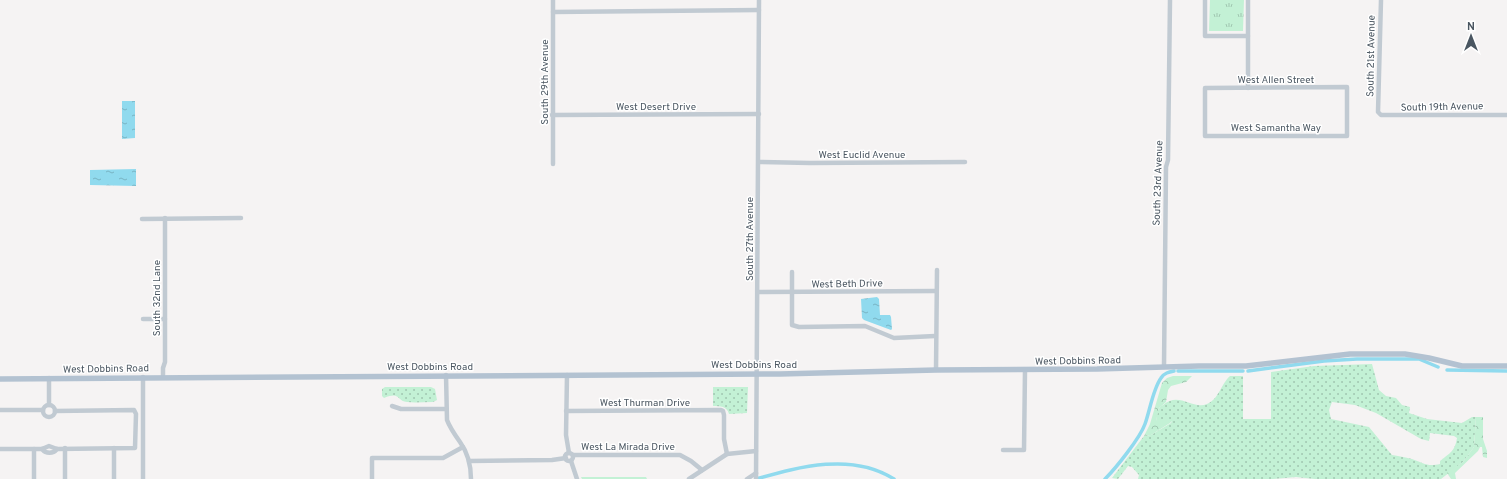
<svg xmlns="http://www.w3.org/2000/svg" width="1507" height="479" viewBox="0 0 1507 479" font-family="Overpass,sans-serif">
<style>
.grass{fill:url(#grass-dots);fill-rule:evenodd}
.forest{fill:url(#forest-crowns)}
.park{fill:url(#park-tufts)}
.water{fill:url(#water-ripples)}
.lines{fill:none;stroke-linecap:round;stroke-linejoin:round}
.canal{stroke:#90daee;stroke-width:3.5}
.minor{stroke:#c1cad2;stroke-width:4.5}
.major{stroke:#b3c2d1;stroke-width:5.5}
.labels{text-anchor:middle;stroke-width:3;stroke-linejoin:round;paint-order:stroke}
.street-label{font-size:10px;fill:#4a5661;stroke:#fff}
</style>
<defs>
<pattern id="grass-dots" width="8" height="8" patternUnits="userSpaceOnUse"><rect width="8" height="8" fill="#c3f1d5"/><path d="M2 2h.1M6 6h.1" fill="none" stroke="#a0c6b0" stroke-width="1.8" stroke-linecap="round"/></pattern>
<pattern id="forest-crowns" width="20" height="18" patternUnits="userSpaceOnUse"><rect width="20" height="18" fill="#c3f1d5"/><path d="M2 6a3 3 0 1 1 6 0M12 15a3 3 0 1 1 6 0" fill="none" stroke="#a0c6b0"/></pattern>
<pattern id="park-tufts" width="24" height="20" patternUnits="userSpaceOnUse"><rect width="24" height="20" fill="#c3f1d5"/><path d="M3 7l-1-3M5 7V3M7 7l1-3M15 17l-1-3M17 17v-4M19 17l1-3" fill="none" stroke="#a0c6b0"/></pattern>
<pattern id="water-ripples" width="26" height="14" patternUnits="userSpaceOnUse"><rect width="26" height="14" fill="#90daee"/><path d="M2 4q2-2 4 0t4 0M15 11q2-2 4 0t4 0" fill="none" stroke="#78b4c4"/></pattern>
</defs>
<rect width="100%" height="100%" fill="#f5f3f3"/>
<g class="grass">
<path d="M 1372,364 L 1379,390 L 1386,396 L 1396,398 L 1402,405 L 1410,407 L 1409,413 L 1427,419 L 1462,423 L 1472,417 L 1476,417 L 1474,447 L 1463,462 L 1441,479 L 1315,479 L 1296,477 L 1273,479 L 1138,479 L 1139,475 L 1132,467 L 1128,466 L 1118,479 L 1112,478 L 1144,436 L 1151,435 L 1171,423 L 1172,421 L 1156,421 C 1157,417 1157,412 1159,409 C 1159,407 1161,406 1163,405 C 1179,391 1192,410 1207,404 C 1219,399 1221,384 1230,376 L 1243,376 L 1243,419 L 1271,419 L 1271,372 L 1314,366 ZM 1332,402 L 1355,405 L 1376,413 L 1421,439 L 1429,441 L 1430,433 L 1454,436 L 1457,438 C 1455,451 1450,453 1440,461 L 1440,464 C 1427,467 1424,463 1412,459 C 1405,457 1398,456 1392,455 L 1369,427 L 1331,419 L 1329,410 Z"/>
<path d="M 385,387 L 431,387 L 435,389 L 437,400 L 433,402 C 424,402 415,403 407,402 C 396,401 401,391 384,398 L 382,396 L 382,389 Z"/>
<path d="M 713,387 L 748,387 L 747,413 L 729,414 C 727,406 720,406 713,406 Z"/>
</g>
<g class="forest">
<polygon points="1173,376 1192,376 1186,382 1171,386 1168,390 1166,402 1159,408 1156,421 1172,421 1170,423 1151,435 1144,436 1150,424 1162,383 1167,378"/>
<polygon points="1476,417 1483,417 1483,439 1487,451 1487,458 1483,457 1482,447 1480,447 1478,451 1455,473 1456,479 1451,479 1447,473 1463,462 1474,447"/>
</g>
<g class="park">
<polygon points="1210,0 1244,0 1243,31 1209,31"/>
<polygon points="581,477 646,477 647,479 582,479"/>
</g>
<g class="water">
<polygon points="122,101 135,101 135,138 122,139"/>
<polygon points="136,169 136,186 90,185 90,170"/>
<polygon points="877,297 879,299 880,315 890,315 891,317 892,329 891,330 864,320 862,318 861,299"/>
</g>
<g class="lines">
<g class="canal">
<polyline points="1447,370 1507,371"/>
<polyline points="1178,371 1243,371"/>
<polyline points="1248,371 1324,361 1357,359 1419,359 1438,367"/>
<path d="M 756,479 C 799,467 852,452 894,479"/>
<path d="M 1105,479 C 1116,468 1140,438 1145,424 C 1150,410 1153,389 1161,378 C 1164,373 1169,372 1174,371"/>
</g>
<g class="minor">
<polyline points="1205,0 1205,36 1248,36"/>
<polyline points="1381,0 1378,112 1381,115 1507,115"/>
<polyline points="553,12 759,10"/>
<polygon points="1347,87 1347,136 1205,136 1205,88"/>
<polyline points="1248,88 1248,0"/>
<polyline points="552,115 759,114"/>
<polyline points="759,162 810,163 965,162"/>
<polyline points="553,164 553,0"/>
<polyline points="142,219 241,218"/>
<polyline points="792,272 792,325 799,327 865,326 894,338 935,336"/>
<polyline points="758,292 936,291"/>
<polyline points="143,319 165,319"/>
<polyline points="1164,367 1166,167 1168,160 1170,0"/>
<polyline points="936,370 937,270"/>
<path d="M 446,375 L 447,420 C 450,428 455,435 460,442 C 468,453 471,465 471,479"/>
<polyline points="567,375 566,435 569,453"/>
<polyline points="143,377 143,479"/>
<polyline points="163,377 163,368 165,362 165,218"/>
<polyline points="49,378 49,405"/>
<circle cx="49" cy="411" r="6"/>
<polyline points="392,406 401,409 446,409"/>
<polyline points="0,410 43,410"/>
<polyline points="566,411 721,410 723,411 724,415 724,439 727,454"/>
<polyline points="65,448 65,479"/>
<polyline points="0,449 42,449 49,446 57,449 135,448 136,414 134,410 55,411"/>
<polyline points="34,449 34,479"/>
<path d="M 42,449 C 46,454 53,454 57,449"/>
<polyline points="1003,450 1024,450 1025,370"/>
<circle cx="569" cy="457" r="4"/>
<polyline points="573,455 680,455 691,461 702,470"/>
<polyline points="469,461 552,460 566,458"/>
<polyline points="571,461 577,479"/>
<polyline points="114,479 114,448"/>
<polyline points="372,479 372,458 443,458 463,447"/>
<polyline points="689,479 727,454 756,451"/>
<polyline points="747,479 756,473"/>
<polyline points="756,479 759,0"/>
</g>
<polyline class="major" points="0,379 780,374 936,370 1097,369 1199,366 1246,366 1350,354 1405,354 1429,358 1462,366 1507,366"/>
</g>
<g class="labels">
<g class="street-label">
<text transform="translate(1370 56) rotate(-89)" y="4">South 21st Avenue</text>
<text x="1276" y="83">West Allen Street</text>
<text transform="translate(544 82) rotate(-90)" y="4">South 29th Avenue</text>
<text x="656" y="110">West Desert Drive</text>
<text transform="translate(1442 106) rotate(-1)" y="4">South 19th Avenue</text>
<text x="1276" y="131">West Samantha Way</text>
<text x="862" y="158">West Euclid Avenue</text>
<text transform="translate(1157 183) rotate(-88)" y="4">South 23rd Avenue</text>
<text transform="translate(749 239) rotate(-90)" y="4">South 27th Avenue</text>
<text transform="translate(847 283) rotate(-1)" y="4">West Beth Drive</text>
<text transform="translate(156 298) rotate(-90)" y="4">South 32nd Lane</text>
<text transform="translate(1078 360) rotate(-1)" y="4">West Dobbins Road</text>
<text x="754" y="368">West Dobbins Road</text>
<text x="430" y="370">West Dobbins Road</text>
<text transform="translate(106 368) rotate(-1)" y="4">West Dobbins Road</text>
<text x="645" y="406">West Thurman Drive</text>
<text x="628" y="450">West La Mirada Drive</text>
</g>
</g>
<g transform="translate(1471 36)" stroke="#ffffff" stroke-width="3" paint-order="stroke">
<path d="M0-3L7 15L0 10L-7 15Z" fill="#4a5661"/>
<text y="-6" font-size="11" font-weight="bold" text-anchor="middle" fill="#4a5661">N</text>
</g>
</svg>
